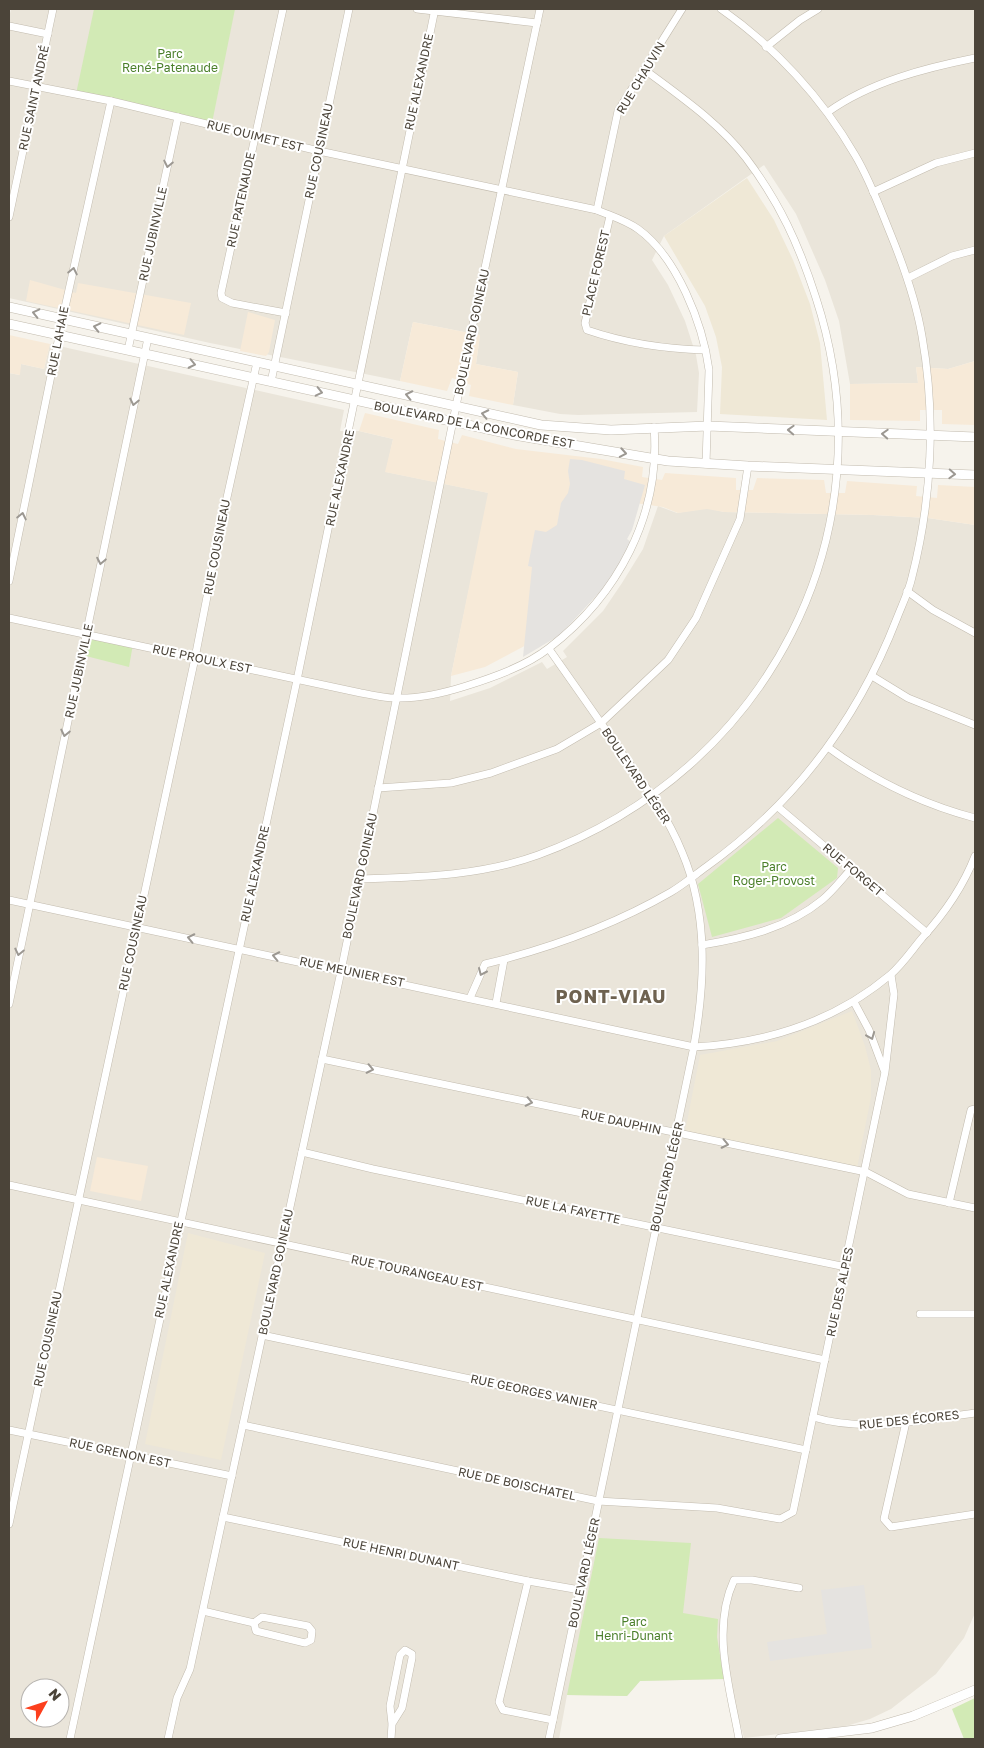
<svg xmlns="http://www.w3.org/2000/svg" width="984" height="1748" viewBox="0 0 984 1748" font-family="'Golos Text',sans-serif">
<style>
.residential{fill:#eae5da;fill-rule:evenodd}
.commercial{fill:#f7ead8}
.education{fill:#efe8d6}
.green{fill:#d2eab5}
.parking{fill:#e5e3e0}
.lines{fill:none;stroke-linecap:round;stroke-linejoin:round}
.minor-casing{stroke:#c2bbae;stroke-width:8}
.tertiary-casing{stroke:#c2bbae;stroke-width:10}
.minor{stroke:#fff;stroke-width:7}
.tertiary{stroke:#fff;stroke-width:9}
.oneway{stroke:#9c9892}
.labels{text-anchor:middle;stroke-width:4;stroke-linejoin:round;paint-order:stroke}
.park-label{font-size:12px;fill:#4a7f2a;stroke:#fff}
.street-label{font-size:12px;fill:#4b4439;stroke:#fff}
.district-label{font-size:18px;font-weight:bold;letter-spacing:1px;fill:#6e6250;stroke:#fff}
</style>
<rect width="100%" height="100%" fill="#f6f3ec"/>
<g class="residential">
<polygon points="11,9 975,9 975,361 948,369 916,367 918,383 850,384 839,321 825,280 796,214 764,165 664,236 652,260 668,285 685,321 696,355 699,373 697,412 578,415 560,414 513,405 518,372 476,364 480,335 413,322 400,381 210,343 9,298 9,18"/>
<path d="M 50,344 L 344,410 L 340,431 L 359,431 L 393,439 L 386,472 L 489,493 L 451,676 L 450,701 L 490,688 L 542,662 L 547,669 L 567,657 L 563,651 L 603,611 L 622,583 L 643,549 L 658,506 L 677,513 L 707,508 L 724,512 L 873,515 L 928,518 L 975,525 L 975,1613 L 964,1638 L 936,1674 L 891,1709 L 870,1719 L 846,1726 L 744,1738 L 728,1679 L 640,1681 L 627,1696 L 567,1695 L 559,1739 L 9,1739 L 9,373 L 19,375 L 21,364 L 44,369 ZM 30,1688 L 60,1688 L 60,1718 L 30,1718 Z"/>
</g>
<g class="commercial">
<polygon points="30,280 76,293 78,283 191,303 184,335 26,301"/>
<polygon points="248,312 275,320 269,352 266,356 240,351"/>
<polygon points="413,322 480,335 476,364 518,372 513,405 469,396 471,385 452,378 447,391 400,381"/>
<polygon points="9,335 50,344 44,369 21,364 20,375 9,373"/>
<polygon points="975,361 975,425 942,424 942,410 920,410 920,421 850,420 850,384 918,383 916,367 948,369"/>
<polygon points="365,413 439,430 438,439 458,444 462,435 516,449 601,459 643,467 642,477 662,480 665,473 736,478 736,490 753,490 757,478 824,480 826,493 845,493 847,481 917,486 916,496 937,498 938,485 975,487 975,525 928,518 873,515 724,512 707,509 678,513 663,507 635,503 532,642 485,667 451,676 488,493 385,472 393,439 359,431"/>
<polygon points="97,1157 148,1166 141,1201 90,1191"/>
</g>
<g class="education">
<polygon points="747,178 774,220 793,260 810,304 820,343 827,420 720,414 722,367 716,337 705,306 664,236"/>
<polygon points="852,1011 865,1046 871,1070 871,1097 857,1168 685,1132 700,1055 777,1041"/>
<polygon points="188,1233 265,1253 221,1460 145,1444"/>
</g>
<g class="green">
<polygon points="94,9 235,9 212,123 76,94"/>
<polygon points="87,634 133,644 129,667 82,655"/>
<polygon points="778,818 838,868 837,878 781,918 712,937 698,884"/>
<polygon points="599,1538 691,1543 683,1613 718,1619 717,1637 724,1679 640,1681 627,1696 567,1695"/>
<polygon points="975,1698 975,1739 964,1739 952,1709"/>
</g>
<g class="parking">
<polygon points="570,459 582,460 625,471 624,479 645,485 632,530 627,539 631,542 608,583 560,635 523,657 532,567 528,566 535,530 546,532 557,525 561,503 568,493 570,484 568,471"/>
<polygon points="864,1585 872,1648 770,1661 767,1642 827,1634 821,1590"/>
</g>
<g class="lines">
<defs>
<g id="minor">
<polyline points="283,9 221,293 222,298 232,303 286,313"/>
<polyline points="417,9 537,23"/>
<polyline points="9,26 48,34"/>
<polyline points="766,47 800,20 818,9"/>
<path d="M 9,81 L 111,101 L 319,151 L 597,210 C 611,216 625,220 638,229 C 677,257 703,324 709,370 L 706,464"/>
<path d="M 828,112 C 870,82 925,68 975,58"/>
<polyline points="873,192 936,163 975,153"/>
<polyline points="597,210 618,111 682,9"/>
<path d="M 610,216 L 585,323 L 587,330 C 625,343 665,349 705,350"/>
<polyline points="9,217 53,9"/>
<polyline points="908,278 952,256 975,250"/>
<polyline points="128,350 178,117"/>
<polyline points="271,382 349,9"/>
<polyline points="9,581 64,312 111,101"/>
<polyline points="907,591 933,610 975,633"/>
<path d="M 9,618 L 361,693 C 373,695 384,698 395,698 C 419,699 444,693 466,686 C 494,677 526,666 549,648 C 618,595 661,515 654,427"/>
<path d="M 549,649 C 573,683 597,717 621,752 C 644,784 667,815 682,852 C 709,915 705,986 693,1051 L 549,1739"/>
<polyline points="872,676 908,698 975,725"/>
<path d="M 829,748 C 873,780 922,804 975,818"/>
<polyline points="378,788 451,783 491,773 557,749 601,723 668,660 696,618 740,519 748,466"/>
<polyline points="778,807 927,933"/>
<path d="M 359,879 C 420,877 480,876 538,855 C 768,771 892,532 816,298 C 799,245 780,203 746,158 C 718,122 681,97 645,70"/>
<path d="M 9,900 L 694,1047 C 765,1043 834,1022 890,975 C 902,965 912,950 922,938 C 944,914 963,887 975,856"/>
<path d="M 702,945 C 744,938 788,928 822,900 C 833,891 842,879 851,869"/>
<path d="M 470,998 L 485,964 C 551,948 612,926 671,892 C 683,885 695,875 706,867 C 794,804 858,719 897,618 C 902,605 909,591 912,577 C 932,499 936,415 922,336 C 916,301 904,267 891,235 C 880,208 870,180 855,155 C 822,98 775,47 721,9"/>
<polyline points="854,1002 869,1030 884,1070"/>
<polyline points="496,1003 504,960"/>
<polyline points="9,1004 148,338"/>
<polyline points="322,1059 866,1172 908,1194 975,1208"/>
<polyline points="302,1152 373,1169 846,1267"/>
<polyline points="9,1185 825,1360"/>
<polyline points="949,1203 971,1110 975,1109"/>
<polyline points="920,1314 975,1314"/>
<polyline points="262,1335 806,1450"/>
<path d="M 813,1417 C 865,1433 922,1420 975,1413"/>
<polyline points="906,1422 884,1519 891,1527 975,1514"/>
<polyline points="243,1425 598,1501 717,1508 780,1519 793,1512 885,1072 894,994 891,975"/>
<polyline points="9,1430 232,1476"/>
<polyline points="223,1517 528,1581 580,1590"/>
<polyline points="9,1524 195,658 222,520 257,362"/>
<polyline points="528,1581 499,1702 503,1710 553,1720"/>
<polyline points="203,1611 254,1623"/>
<polygon points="262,1617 308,1626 312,1631 311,1640 305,1643 256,1631 254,1623"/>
<polyline points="70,1739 297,680 435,9"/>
<polyline points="168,1739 177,1698 190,1669 340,976 466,357 540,9"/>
<polyline points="391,1739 392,1724 390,1706 400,1655 405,1650 412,1654 412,1658 402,1708 392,1724"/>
<path d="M 739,1739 C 730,1688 711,1630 734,1580 L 752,1580 L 799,1588"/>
</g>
<g id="tertiary">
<polyline points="9,307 541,425 611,430 708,426 975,437"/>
<polyline points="9,324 514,435 668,461 748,466 975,475"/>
<polyline points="780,1739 872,1728 913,1716 975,1690"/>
</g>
</defs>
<use href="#minor" class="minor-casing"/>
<use href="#tertiary" class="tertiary-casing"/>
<use href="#minor" class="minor"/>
<use href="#tertiary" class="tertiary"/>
</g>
<defs><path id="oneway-chevron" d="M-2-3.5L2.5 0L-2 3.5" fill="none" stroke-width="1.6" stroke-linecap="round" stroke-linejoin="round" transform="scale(1.25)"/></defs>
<g class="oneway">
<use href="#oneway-chevron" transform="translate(168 164) rotate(102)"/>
<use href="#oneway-chevron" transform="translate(73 271) rotate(-78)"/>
<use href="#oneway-chevron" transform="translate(36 313) rotate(-167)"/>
<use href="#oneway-chevron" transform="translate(97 327) rotate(-167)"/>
<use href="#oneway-chevron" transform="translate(192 364) rotate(12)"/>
<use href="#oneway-chevron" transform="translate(319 392) rotate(13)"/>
<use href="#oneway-chevron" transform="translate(409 395) rotate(-168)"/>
<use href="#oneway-chevron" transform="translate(134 402) rotate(102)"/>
<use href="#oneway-chevron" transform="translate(485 414) rotate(-168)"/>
<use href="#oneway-chevron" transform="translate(791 430) rotate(-178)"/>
<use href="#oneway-chevron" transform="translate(885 434) rotate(-177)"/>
<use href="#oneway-chevron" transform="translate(623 453) rotate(10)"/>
<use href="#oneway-chevron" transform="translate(952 474) rotate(3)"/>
<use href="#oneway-chevron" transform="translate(22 516) rotate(-78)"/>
<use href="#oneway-chevron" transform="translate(101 561) rotate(101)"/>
<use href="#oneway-chevron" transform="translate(65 733) rotate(102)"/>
<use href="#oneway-chevron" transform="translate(191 938) rotate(-168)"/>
<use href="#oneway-chevron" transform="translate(19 952) rotate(102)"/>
<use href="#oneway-chevron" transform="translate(276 956) rotate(-168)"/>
<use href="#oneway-chevron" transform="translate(482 972) rotate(114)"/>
<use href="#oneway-chevron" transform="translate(871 1036) rotate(68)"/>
<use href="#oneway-chevron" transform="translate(370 1069) rotate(12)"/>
<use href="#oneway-chevron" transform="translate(529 1102) rotate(12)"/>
<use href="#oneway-chevron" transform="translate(725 1144) rotate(12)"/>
</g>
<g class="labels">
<g class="park-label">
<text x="170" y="58">Parc<tspan x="170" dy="14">René-Patenaude</tspan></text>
<text x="774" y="871">Parc<tspan x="774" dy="14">Roger-Provost</tspan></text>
<text x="634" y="1626">Parc<tspan x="634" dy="14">Henri-Dunant</tspan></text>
</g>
<g class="street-label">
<text transform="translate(641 78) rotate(-59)" y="4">RUE CHAUVIN</text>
<text transform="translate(419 82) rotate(-78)" y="4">RUE ALEXANDRE</text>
<text transform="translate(34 98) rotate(-78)" y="4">RUE SAINT ANDRÉ</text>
<text transform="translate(255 136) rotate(14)" y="4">RUE OUIMET EST</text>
<text transform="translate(319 151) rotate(-78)" y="4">RUE COUSINEAU</text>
<text transform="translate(241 200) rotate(-78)" y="4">RUE PATENAUDE</text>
<text transform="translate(153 234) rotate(-78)" y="4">RUE JUBINVILLE</text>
<text transform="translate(596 273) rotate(-77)" y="4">PLACE FOREST</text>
<text transform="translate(472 332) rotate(-78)" y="4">BOULEVARD GOINEAU</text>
<text transform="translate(58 341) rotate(-79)" y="4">RUE LAHAIE</text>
<text transform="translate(474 425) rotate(11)" y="4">BOULEVARD DE LA CONCORDE EST</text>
<text transform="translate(340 478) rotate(-78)" y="4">RUE ALEXANDRE</text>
<text transform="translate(217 547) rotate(-79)" y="4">RUE COUSINEAU</text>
<text transform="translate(202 659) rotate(12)" y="4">RUE PROULX EST</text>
<text transform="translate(79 671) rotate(-78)" y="4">RUE JUBINVILLE</text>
<text transform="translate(636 776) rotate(56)" y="4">BOULEVARD LÉGER</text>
<text transform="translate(853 870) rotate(40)" y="4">RUE FORGET</text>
<text transform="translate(255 874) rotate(-78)" y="4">RUE ALEXANDRE</text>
<text transform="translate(360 876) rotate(-78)" y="4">BOULEVARD GOINEAU</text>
<text transform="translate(133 943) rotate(-78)" y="4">RUE COUSINEAU</text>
<text transform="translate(352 972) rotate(12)" y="4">RUE MEUNIER EST</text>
<text transform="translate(621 1122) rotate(12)" y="4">RUE DAUPHIN</text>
<text transform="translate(667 1177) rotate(-77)" y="4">BOULEVARD LÉGER</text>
<text transform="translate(573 1210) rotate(12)" y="4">RUE LA FAYETTE</text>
<text transform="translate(169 1270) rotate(-78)" y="4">RUE ALEXANDRE</text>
<text transform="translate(276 1272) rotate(-78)" y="4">BOULEVARD GOINEAU</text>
<text transform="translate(417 1273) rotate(12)" y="4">RUE TOURANGEAU EST</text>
<text transform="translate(840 1292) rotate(-78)" y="4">RUE DES ALPES</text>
<text transform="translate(48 1339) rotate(-78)" y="4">RUE COUSINEAU</text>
<text transform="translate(534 1392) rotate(12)" y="4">RUE GEORGES VANIER</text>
<text transform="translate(909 1420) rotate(-6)" y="4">RUE DES ÉCORES</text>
<text transform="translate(120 1453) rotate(12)" y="4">RUE GRENON EST</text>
<text transform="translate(517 1484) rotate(12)" y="4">RUE DE BOISCHATEL</text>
<text transform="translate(401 1554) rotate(12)" y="4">RUE HENRI DUNANT</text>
<text transform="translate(584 1573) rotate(-78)" y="4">BOULEVARD LÉGER</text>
</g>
<g class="district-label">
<text x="611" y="1003">PONT-VIAU</text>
</g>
</g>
<rect width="984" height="1748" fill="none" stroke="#4b4439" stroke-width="20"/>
<g transform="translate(45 1703) rotate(50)"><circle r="24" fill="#ffffff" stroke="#b7b4b0"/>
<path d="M0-4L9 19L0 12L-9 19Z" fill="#fc3f1d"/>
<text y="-8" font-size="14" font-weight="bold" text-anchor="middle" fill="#4b4439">N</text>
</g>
</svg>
